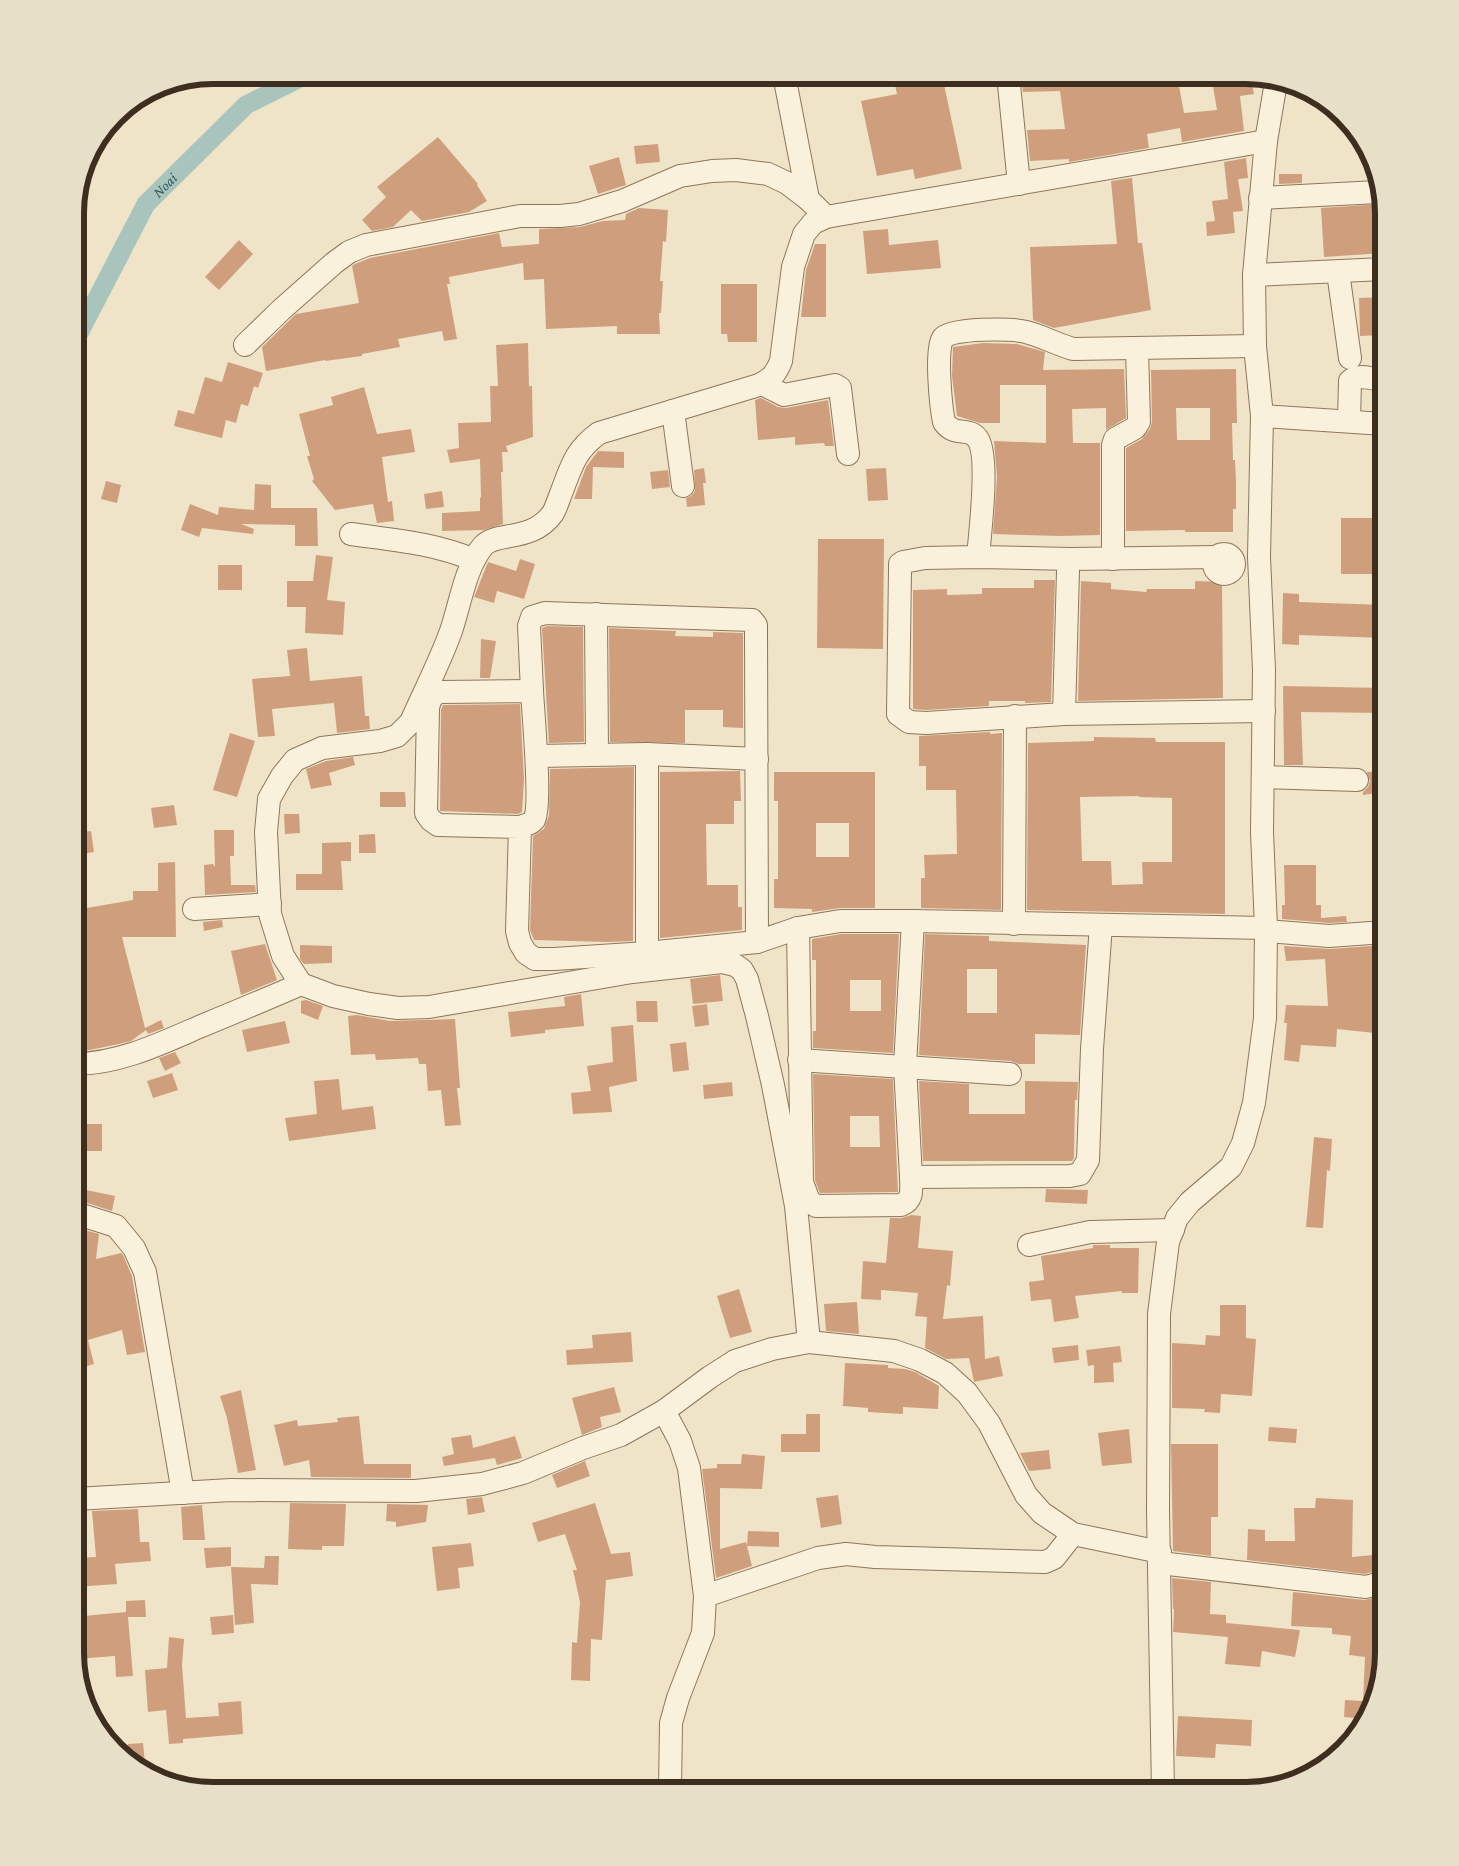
<svg xmlns="http://www.w3.org/2000/svg" width="1459" height="1866" viewBox="0 0 1459 1866" font-family="'Crimson Pro',serif">
<style>
.lines{fill:none;stroke-linecap:round;stroke-linejoin:round}
.canal{stroke:#a9c4bc;stroke-width:19}
.building{fill:#cf9f7d;fill-rule:evenodd}
.minor-casing{stroke:#8d765c;stroke-width:24}
.minor{stroke:#faf1dc;stroke-width:22}
.labels{text-anchor:middle;stroke-width:4;stroke-linejoin:round;paint-order:stroke}
.water-label{font-size:15px;font-style:italic;fill:#2f5d5a;stroke:#f7eed8}
.rim{fill:none;stroke:#3d2e20;stroke-width:6}
</style>
<rect width="100%" height="100%" fill="#f0e4c8"/>
<g class="lines">
<path class="canal" id="s1" d="M 75,341 L 146,204 L 246,105 L 306,75"/>
</g>
<g class="building">
<polygon points="893,75 942,75 962,169 915,179 913,169 877,176 861,101 897,94"/>
<polygon points="1021,75 1177,75 1184,113 1217,110 1211,75 1250,75 1254,94 1240,96 1244,131 1182,142 1180,128 1147,134 1149,148 1069,162 1069,159 1030,161 1027,130 1065,129 1060,91 1023,92"/>
<polygon points="438,137 478,184 477,185 487,201 469,212 422,221 411,210 393,227 372,231 362,220 386,197 377,187"/>
<polygon points="658,144 660,162 636,164 634,146"/>
<polygon points="619,157 626,185 598,194 589,166"/>
<polygon points="1246,158 1248,178 1238,179 1243,211 1233,212 1235,233 1207,236 1206,222 1215,221 1212,201 1228,199 1224,162"/>
<polygon points="1279,174 1302,174 1302,183 1279,184"/>
<polygon points="1132,178 1138,243 1142,243 1151,310 1054,328 1033,320 1030,247 1117,244 1111,181"/>
<polygon points="1381,204 1384,213 1384,253 1324,257 1321,208"/>
<polygon points="639,208 668,210 666,242 663,241 660,281 663,281 661,313 659,313 660,334 617,334 617,326 546,329 544,279 524,280 523,263 449,277 450,284 447,284 457,339 444,341 442,331 398,339 400,347 362,354 362,356 325,361 325,360 266,371 262,347 296,314 359,303 352,266 355,264 370,258 499,233 502,247 539,244 539,229 580,227 603,221 625,220 626,214"/>
<polygon points="888,229 889,245 938,240 941,268 867,274 863,231"/>
<polygon points="239,240 253,254 219,290 205,277"/>
<polygon points="815,244 826,244 826,317 801,317 806,270"/>
<polygon points="721,284 757,284 757,342 728,342 727,334 721,334"/>
<polygon points="1384,297 1384,335 1360,336 1359,298"/>
<polygon points="528,343 529,386 532,386 533,437 506,446 508,452 502,452 503,472 501,472 503,524 484,530 442,531 442,513 480,511 480,498 481,497 480,459 450,463 447,450 459,448 458,423 491,422 490,386 498,386 496,345"/>
<polygon points="983,343 1017,344 1045,352 1043,370 1124,369 1126,418 1106,430 1106,408 1072,409 1073,443 1100,443 1100,535 1060,536 993,534 997,477 994,441 1046,443 1046,385 1000,385 1000,423 980,423 957,416 952,376 953,347"/>
<polygon points="228,362 263,373 258,388 254,386 248,406 241,404 236,423 226,420 222,438 174,426 178,410 194,414 205,377 222,382"/>
<path d="M 1236,369 L 1237,423 L 1232,423 L 1233,460 L 1235,460 L 1236,482 L 1236,509 L 1233,509 L 1233,532 L 1185,532 L 1185,530 L 1126,531 L 1126,448 L 1142,439 L 1150,429 L 1152,422 L 1151,370 ZM 1176,408 L 1210,408 L 1210,440 L 1177,440 Z"/>
<polygon points="364,387 377,434 411,429 415,452 382,457 388,502 392,501 394,521 377,523 373,504 335,510 312,481 314,479 307,456 310,456 299,414 333,405 331,397"/>
<polygon points="761,398 778,407 786,408 828,400 834,446 825,446 824,443 795,445 795,437 758,440 755,400"/>
<polygon points="598,451 624,452 624,468 593,467 592,499 574,499 586,467"/>
<polygon points="704,468 706,483 703,483 705,505 687,507 686,498 691,496 695,491 694,470"/>
<polygon points="886,468 888,500 868,501 866,469"/>
<polygon points="668,470 670,487 652,489 650,472"/>
<polygon points="106,481 121,485 117,503 101,499"/>
<polygon points="255,484 271,485 271,508 317,508 318,546 295,546 295,525 241,524 254,529 253,534 202,528 199,537 181,530 190,504 218,515 219,507 254,510"/>
<polygon points="442,491 444,507 426,509 424,494"/>
<rect x="1341" y="518" width="43" height="56"/>
<polygon points="818,539 884,539 883,649 817,648"/>
<polygon points="316,555 333,557 327,600 345,602 343,635 305,633 306,607 287,607 287,581 313,581"/>
<polygon points="520,559 535,564 524,599 497,591 494,603 474,597 488,562 516,571"/>
<rect x="218" y="565" width="24" height="25"/>
<polygon points="1034,580 1055,580 1051,702 1025,703 1025,701 989,701 989,706 926,710 913,709 913,590 947,589 947,595 982,594 982,588 1034,588"/>
<polygon points="1081,581 1111,583 1111,589 1146,592 1147,589 1195,589 1195,581 1222,582 1223,698 1078,701"/>
<polygon points="1283,593 1299,594 1299,602 1384,605 1384,638 1299,635 1299,645 1282,644"/>
<polygon points="547,626 583,627 584,742 549,743 542,628"/>
<polygon points="609,628 676,631 675,636 713,637 713,632 743,633 743,728 723,727 723,710 685,710 685,743 610,742"/>
<polygon points="481,639 496,641 490,678 480,678"/>
<polygon points="307,648 310,681 362,676 365,716 369,716 370,729 337,733 334,703 272,709 275,736 258,737 252,679 290,676 287,650"/>
<polygon points="1283,686 1384,688 1384,713 1301,712 1303,765 1284,765"/>
<polygon points="520,704 524,779 522,812 518,814 440,811 441,710 443,705"/>
<polygon points="990,732 990,734 1002,733 1001,910 921,908 921,878 925,878 924,855 957,854 956,790 926,790 926,766 919,766 919,736"/>
<polygon points="230,733 255,741 237,797 213,790"/>
<path d="M 1094,737 L 1155,738 L 1156,742 L 1225,742 L 1225,914 L 1027,910 L 1028,743 L 1094,741 ZM 1139,796 L 1139,797 L 1172,798 L 1172,862 L 1142,862 L 1143,884 L 1112,885 L 1111,861 L 1082,861 L 1080,797 Z"/>
<polygon points="353,757 355,765 329,773 332,785 311,789 306,769 326,761"/>
<polygon points="634,767 633,941 608,942 534,940 530,930 533,836 544,829 549,815 550,769"/>
<polygon points="740,771 741,801 734,801 734,824 706,824 707,885 738,885 738,907 742,907 742,930 660,938 660,772"/>
<polygon points="1384,771 1384,792 1363,795 1363,792 1368,787 1370,781 1367,772"/>
<path d="M 774,772 L 875,772 L 875,908 L 840,908 L 812,912 L 812,909 L 774,908 L 774,879 L 778,879 L 778,801 L 774,801 ZM 816,823 L 849,823 L 849,857 L 816,857 Z"/>
<polygon points="380,792 405,792 406,807 380,807"/>
<polygon points="174,805 177,825 154,828 151,808"/>
<polygon points="284,814 299,814 300,833 285,834"/>
<polygon points="214,830 234,830 234,856 230,856 231,885 255,885 256,892 205,895 204,865 213,864 215,867"/>
<polygon points="91,831 94,852 75,855 75,833"/>
<polygon points="375,834 376,853 359,853 359,835"/>
<polygon points="351,842 351,861 341,861 343,890 296,890 296,874 322,874 322,843"/>
<polygon points="175,862 176,937 122,937 145,1028 161,1020 164,1028 148,1034 146,1030 131,1041 119,1044 90,1050 75,1051 75,910 133,900 133,891 158,891 158,863"/>
<polygon points="1284,865 1316,865 1316,905 1321,905 1321,918 1346,916 1347,922 1329,923 1282,919 1282,905 1285,905"/>
<polygon points="222,920 223,927 204,931 203,922"/>
<path d="M 841,934 L 899,934 L 893,1053 L 813,1048 L 813,1031 L 816,1031 L 816,960 L 812,960 L 812,939 ZM 850,980 L 881,980 L 881,1011 L 850,1011 Z"/>
<path d="M 925,934 L 989,936 L 989,941 L 1086,945 L 1080,1035 L 1035,1034 L 1035,1064 L 1018,1064 L 1011,1061 L 919,1055 ZM 967,969 L 997,969 L 997,1013 L 967,1013 Z"/>
<polygon points="265,944 277,980 241,995 231,951"/>
<polygon points="300,945 332,946 332,963 304,964 300,959"/>
<polygon points="1384,945 1384,1034 1337,1029 1336,1047 1301,1045 1299,1062 1284,1060 1287,1023 1284,1023 1286,1005 1328,1006 1325,959 1286,961 1284,946 1330,949"/>
<polygon points="720,975 723,1001 693,1004 690,979"/>
<polygon points="581,994 584,1026 545,1030 545,1033 511,1037 508,1012 565,1006 564,997"/>
<polygon points="306,1000 323,1006 318,1020 301,1013 301,1001"/>
<polygon points="636,1001 657,1001 658,1022 637,1022"/>
<polygon points="707,1004 709,1025 695,1027 692,1006"/>
<polygon points="357,1015 390,1021 455,1019 460,1088 457,1088 461,1125 445,1126 441,1090 428,1091 426,1064 419,1064 418,1058 376,1060 375,1054 351,1055 348,1016"/>
<polygon points="285,1021 290,1043 247,1052 242,1030"/>
<polygon points="633,1025 637,1081 609,1087 612,1112 573,1114 571,1093 591,1091 587,1066 613,1062 611,1027"/>
<polygon points="686,1042 689,1070 673,1072 670,1044"/>
<polygon points="175,1052 181,1063 165,1071 159,1058"/>
<polygon points="172,1073 178,1090 153,1098 147,1081"/>
<path d="M 813,1074 L 893,1079 L 898,1192 L 820,1193 L 815,1180 ZM 850,1116 L 879,1116 L 880,1147 L 850,1147 Z"/>
<polygon points="339,1079 342,1110 373,1106 376,1129 289,1141 285,1118 317,1114 314,1081"/>
<polygon points="919,1081 969,1084 969,1114 1025,1114 1025,1081 1078,1082 1077,1100 1075,1100 1074,1158 1072,1161 923,1161"/>
<polygon points="732,1082 733,1096 704,1099 703,1085"/>
<rect x="75" y="1124" width="27" height="27"/>
<polygon points="1314,1137 1332,1139 1330,1171 1327,1170 1323,1228 1306,1227"/>
<polygon points="1046,1189 1088,1190 1087,1204 1045,1202"/>
<polygon points="86,1190 115,1196 112,1211 84,1202"/>
<polygon points="911,1215 921,1216 918,1248 953,1251 950,1286 947,1285 943,1319 983,1316 985,1359 999,1356 1003,1376 974,1382 969,1358 946,1359 925,1348 927,1317 915,1316 918,1293 881,1290 881,1300 861,1299 863,1261 886,1263 890,1218 902,1218"/>
<polygon points="84,1230 99,1234 96,1259 121,1253 123,1255 132,1276 145,1352 127,1355 122,1330 88,1340 94,1364 77,1369 75,1360 75,1250 81,1249"/>
<polygon points="1093,1245 1110,1245 1110,1248 1139,1248 1138,1293 1122,1293 1122,1291 1075,1296 1079,1318 1054,1322 1051,1299 1031,1301 1029,1282 1044,1280 1041,1256 1093,1248"/>
<polygon points="739,1289 752,1332 730,1338 717,1296"/>
<polygon points="857,1302 859,1334 826,1331 824,1304"/>
<polygon points="1220,1305 1246,1305 1246,1338 1256,1339 1252,1396 1221,1394 1220,1413 1204,1412 1205,1409 1172,1408 1172,1343 1205,1345 1206,1335 1220,1336"/>
<polygon points="631,1332 633,1362 567,1365 566,1350 593,1348 592,1335"/>
<polygon points="1078,1345 1079,1360 1054,1363 1052,1348"/>
<polygon points="1120,1346 1122,1362 1113,1363 1114,1382 1094,1383 1094,1365 1088,1366 1086,1350"/>
<polygon points="845,1363 888,1365 888,1368 905,1369 915,1372 939,1386 938,1409 903,1407 903,1414 868,1412 868,1408 843,1406"/>
<polygon points="614,1387 621,1412 600,1417 602,1427 582,1435 572,1398"/>
<polygon points="241,1390 256,1470 238,1473 227,1418 220,1396"/>
<polygon points="806,1414 820,1414 820,1452 781,1452 781,1434 806,1434"/>
<polygon points="359,1416 364,1464 411,1464 411,1478 311,1477 309,1460 284,1466 274,1425 297,1420 298,1426 338,1422 337,1418"/>
<polygon points="1269,1427 1297,1429 1296,1443 1268,1441"/>
<polygon points="1129,1429 1132,1463 1102,1466 1098,1433"/>
<polygon points="471,1435 473,1448 515,1436 522,1458 497,1465 495,1458 444,1466 442,1457 454,1454 451,1438"/>
<polygon points="1171,1444 1218,1444 1218,1517 1211,1517 1211,1556 1173,1551"/>
<polygon points="1049,1450 1051,1469 1029,1471 1020,1453"/>
<polygon points="742,1454 765,1456 762,1489 720,1488 720,1549 746,1542 752,1566 716,1578 702,1469 717,1468 717,1464 741,1464"/>
<polygon points="585,1461 590,1476 557,1488 552,1475"/>
<polygon points="838,1495 842,1524 821,1528 816,1498"/>
<polygon points="482,1497 485,1512 468,1515 466,1499"/>
<polygon points="1316,1498 1353,1500 1352,1557 1384,1554 1384,1569 1365,1574 1247,1560 1248,1529 1265,1530 1265,1541 1295,1541 1294,1508 1315,1508"/>
<polygon points="290,1503 346,1504 344,1546 322,1546 322,1550 288,1549"/>
<polygon points="595,1503 611,1554 630,1552 633,1576 606,1580 602,1640 591,1639 590,1681 571,1680 572,1642 577,1643 580,1602 573,1570 577,1570 565,1534 538,1542 532,1523"/>
<polygon points="387,1504 428,1505 426,1522 396,1527 396,1522 386,1521"/>
<polygon points="202,1505 205,1540 183,1540 181,1507"/>
<polygon points="138,1509 140,1542 149,1542 151,1561 115,1564 117,1584 75,1587 75,1558 96,1557 92,1511"/>
<polygon points="748,1531 779,1532 779,1547 747,1546"/>
<polygon points="471,1543 474,1566 458,1568 460,1588 437,1591 432,1547"/>
<polygon points="231,1547 231,1566 206,1568 204,1548"/>
<polygon points="265,1556 279,1556 278,1585 251,1584 254,1623 235,1625 231,1567 264,1568"/>
<polygon points="1172,1578 1211,1582 1210,1614 1226,1615 1226,1623 1300,1630 1295,1657 1262,1651 1260,1667 1225,1664 1228,1637 1173,1632 1174,1609 1173,1609"/>
<polygon points="1293,1592 1364,1600 1384,1596 1384,1653 1366,1719 1344,1717 1345,1700 1363,1701 1365,1657 1349,1655 1351,1636 1332,1634 1332,1628 1291,1626"/>
<polygon points="145,1600 146,1617 128,1617 133,1676 116,1677 115,1656 77,1659 75,1640 85,1639 83,1616 126,1612 126,1601"/>
<polygon points="233,1615 234,1633 212,1635 210,1617"/>
<polygon points="169,1637 184,1639 182,1665 186,1718 219,1716 218,1703 241,1701 243,1734 183,1739 183,1743 169,1744 166,1710 148,1712 145,1670 167,1668"/>
<polygon points="1178,1716 1252,1720 1251,1746 1216,1744 1215,1758 1176,1756"/>
<polygon points="143,1743 146,1773 129,1759 128,1744"/>
</g>
<g class="lines">
<defs>
<g id="minor">
<polyline points="784,75 808,199"/>
<polyline points="1008,75 1019,184"/>
<polyline points="1260,198 1378,192"/>
<polyline points="1338,272 1350,358"/>
<polyline points="1254,275 1384,269"/>
<polyline points="245,345 281,310 334,263 349,252 366,245 520,216 560,216 579,214 622,201 680,176 712,171 736,170 768,174 787,183 808,199 826,217"/>
<polyline points="762,384 784,395 835,385 840,388 848,454"/>
<polyline points="673,411 683,486"/>
<polyline points="1262,416 1384,424"/>
<path d="M 1349,421 L 1350,381 C 1359,373 1373,379 1384,381"/>
<path d="M 351,534 C 393,540 434,543 474,560"/>
<circle cx="1224" cy="564" r="10"/>
<path d="M 978,557 C 980,533 990,454 977,438 C 969,427 954,437 944,422 C 941,408 935,348 943,338 C 950,328 1013,328 1026,332 C 1042,336 1056,344 1073,349 L 1255,346"/>
<polyline points="1217,557 1071,559 978,557 925,558 903,562 900,564 900,570 898,714 909,722 926,723 1064,714 1264,711"/>
<polyline points="1113,559 1113,445 1115,439 1135,428 1139,422 1137,348"/>
<polyline points="596,614 597,754"/>
<polyline points="532,691 529,626 532,617 545,613 752,620 756,625 756,633 757,942"/>
<polyline points="1064,714 1068,571"/>
<polyline points="537,756 647,754 757,759"/>
<polyline points="1263,777 1357,780"/>
<path d="M 520,827 C 525,825 531,824 534,820 C 542,807 533,712 532,691 L 440,692 C 432,695 430,699 428,708 L 426,813 L 431,820 L 438,825 L 520,827 L 517,931 L 520,943 L 526,953 L 535,959 L 554,959 L 647,953 L 757,942 L 798,928 L 840,921 L 913,921 L 1266,928"/>
<polyline points="194,909 270,904"/>
<polyline points="1014,924 1015,716"/>
<path d="M 798,928 L 802,1182 L 809,1201 L 816,1206 L 901,1205 C 914,1200 911,1189 911,1177 L 1070,1176 L 1080,1174 L 1088,1160 L 1092,1049 L 1101,925"/>
<polyline points="1266,931 1329,936 1384,932"/>
<polyline points="647,953 647,754"/>
<polyline points="799,1060 1010,1074"/>
<path d="M 75,1064 C 118,1064 160,1044 199,1027 C 233,1013 267,999 301,984"/>
<polyline points="911,1177 905,1066 913,921"/>
<polyline points="75,1213 116,1226 134,1248 145,1272 183,1493"/>
<polyline points="1029,1245 1090,1232 1173,1230"/>
<path d="M 809,1342 L 796,1206 L 773,1085 L 757,1016 L 747,979 L 742,970 L 735,965 L 722,962 L 632,972 L 429,1007 L 398,1008 L 369,1004 L 333,996 L 301,984 L 283,956 L 270,914 L 266,832 L 269,799 L 282,776 L 295,760 L 322,748 L 380,741 L 397,736 L 411,722 C 424,692 440,662 451,631 C 460,605 465,568 483,546 C 496,531 532,543 553,513 C 556,508 558,501 560,496 C 571,468 574,451 599,433 L 759,385 C 771,379 776,374 781,361 L 793,267 L 804,234 L 813,223 L 826,217 L 1266,141"/>
<polyline points="664,1411 680,1441 689,1468 705,1596 703,1633 678,1698 671,1723 670,1791"/>
<polyline points="75,1499 231,1490 416,1491 482,1484 523,1473 583,1448 621,1435 664,1411 710,1377 735,1361 772,1349 809,1342 894,1351 920,1360 945,1373 967,1393 989,1423 1026,1495 1042,1513 1073,1534 1160,1552"/>
<polyline points="1160,1563 1366,1587 1384,1582"/>
<polyline points="705,1596 818,1558 846,1554 875,1557 1045,1562 1054,1558 1073,1534"/>
<polyline points="1163,1791 1158,1511 1159,1314 1168,1242 1177,1218 1190,1202 1231,1167 1243,1143 1254,1103 1265,1018 1266,928 1262,832 1264,670 1259,557 1262,416 1255,346 1254,275 1266,141 1276,82"/>
</g>
</defs>
<use href="#minor" class="minor-casing"/>
<use href="#minor" class="minor"/>
</g>
<g class="labels">
<g class="water-label">
<text dy="5" stroke="none"><textPath href="#s1" startOffset="181">Noai</textPath></text>
</g>
</g>
<path d="M0 0H1459V1866H0ZM213 84H1246A129 129 0 0 1 1375 213V1653A129 129 0 0 1 1246 1782H213A129 129 0 0 1 84 1653V213A129 129 0 0 1 213 84Z" fill="#e8dfc9" fill-rule="evenodd"/>
<path class="rim" d="M213 84H1246A129 129 0 0 1 1375 213V1653A129 129 0 0 1 1246 1782H213A129 129 0 0 1 84 1653V213A129 129 0 0 1 213 84Z"/>
</svg>
